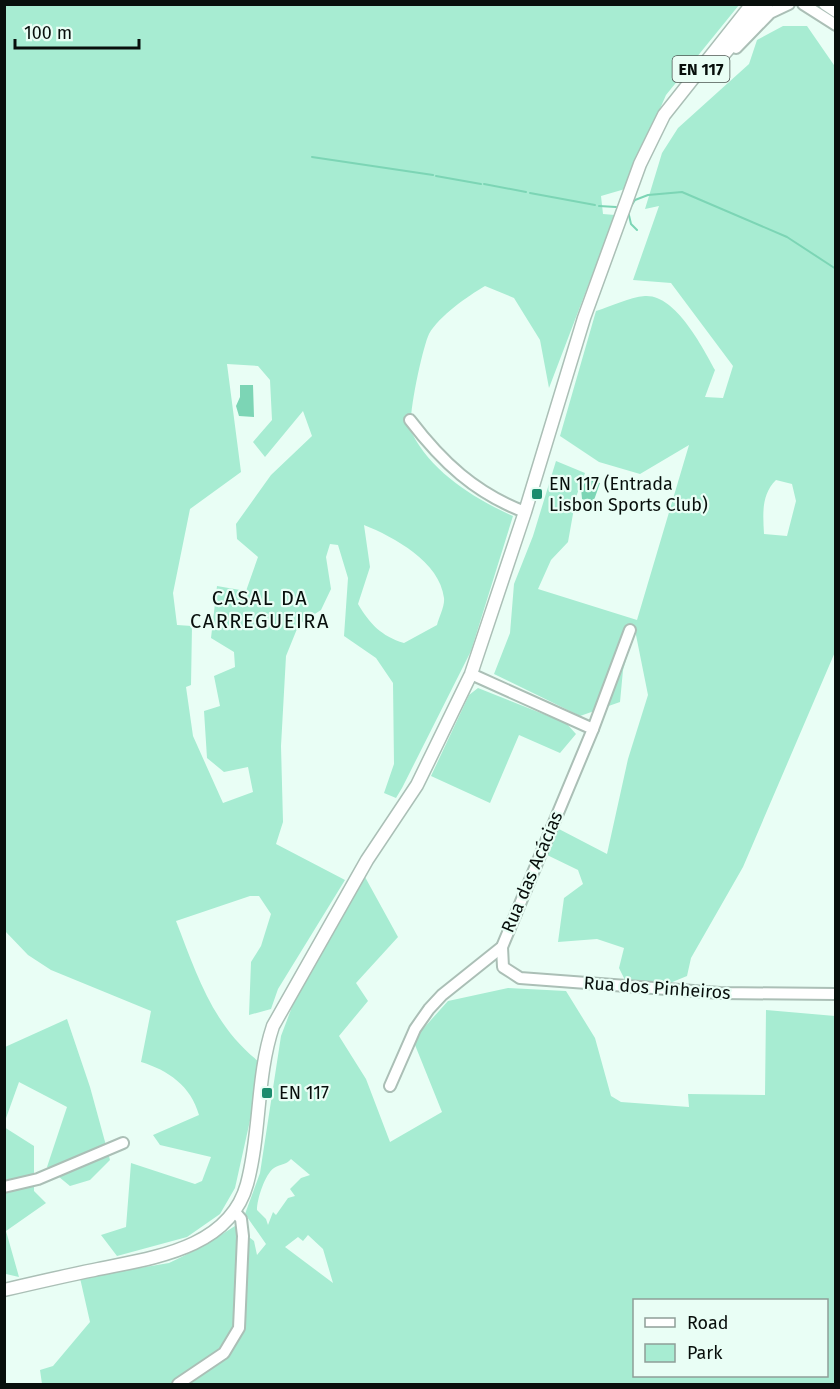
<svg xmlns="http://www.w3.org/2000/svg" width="840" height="1389" viewBox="0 0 840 1389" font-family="'Fira Sans',sans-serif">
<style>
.green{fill:#a7ecd2;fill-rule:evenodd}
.water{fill:#7cd5b5}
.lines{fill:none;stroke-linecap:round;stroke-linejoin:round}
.stream{stroke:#7cd5b5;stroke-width:2}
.minor-casing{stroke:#abbfb6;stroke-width:14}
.major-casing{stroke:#abbfb6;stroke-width:15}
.minor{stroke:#fff;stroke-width:10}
.major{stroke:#fff;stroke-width:12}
.poi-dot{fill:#1b8c6d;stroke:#e9fef5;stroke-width:2}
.labels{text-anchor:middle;stroke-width:4.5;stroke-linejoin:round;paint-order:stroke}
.shield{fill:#e9fef5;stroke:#4c5752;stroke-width:1.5}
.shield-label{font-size:16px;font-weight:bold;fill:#080f0c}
.poi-label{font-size:18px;fill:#080f0c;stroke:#e9fef5;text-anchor:start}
.street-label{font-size:18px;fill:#080f0c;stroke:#e9fef5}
.neighbourhood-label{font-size:20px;letter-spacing:1.5px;fill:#080f0c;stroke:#e9fef5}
</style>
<rect width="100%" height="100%" fill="#e9fef5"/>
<g class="green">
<path d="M 4,5 L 739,5 L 666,95 L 625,189 L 601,196 L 603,214 L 615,215 L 549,388 L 540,340 L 514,298 L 485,286 C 468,296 439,316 429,334 C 423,346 406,422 412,433 C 431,472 475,499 513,516 L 471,651 L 402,788 L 396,798 L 384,793 L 394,764 L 393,683 L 376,658 L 344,636 L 348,578 L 338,545 L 330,544 L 326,557 L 331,589 L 321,610 L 299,624 L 286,656 L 281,746 L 283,822 L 276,844 L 345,880 L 278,989 L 271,1009 L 249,1015 L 251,962 L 261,946 L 271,914 L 259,896 L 250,896 L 176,921 C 197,975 212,1024 258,1061 L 253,1107 L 235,1188 L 220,1214 L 187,1237 L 117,1256 L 101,1235 L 126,1227 L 131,1163 L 195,1184 L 202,1181 L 211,1157 L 160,1145 L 153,1135 L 199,1115 C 191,1086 168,1070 141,1062 L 151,1011 L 51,970 L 28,955 L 5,931 ZM 227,364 L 258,366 L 270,380 L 272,420 L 253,442 L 265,457 L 303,411 L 312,436 L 271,475 L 236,524 L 237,539 L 258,557 L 246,591 L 217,586 L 211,638 L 234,652 L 235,667 L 214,676 L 220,706 L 204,711 L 207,758 L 224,772 L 248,767 L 253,792 L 223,803 L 193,736 L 186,687 L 191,685 L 192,626 L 177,625 L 173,593 L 190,509 L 241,472 ZM 364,525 C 394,537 440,562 444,598 C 445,606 439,617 437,625 L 404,643 C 381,636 370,624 358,604 L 370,567 Z"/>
<path d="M 783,26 L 807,26 L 836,68 L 835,652 L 743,867 L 691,958 L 687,976 L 670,983 L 625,980 L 619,968 L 624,948 L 597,939 L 558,942 L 564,898 L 583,884 L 578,870 L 545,854 L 557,828 L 607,854 L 628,759 L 648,695 L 635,630 L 623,670 L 620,702 L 580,716 L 494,674 L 510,633 L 514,584 L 533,536 L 556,461 L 585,473 L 576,497 L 568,542 L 551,560 L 538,589 L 637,620 L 689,445 L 640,474 L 599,462 L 560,436 L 596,311 C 610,307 629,297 645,296 C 675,294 702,346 715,370 L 705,397 L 723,398 L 733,366 L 671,283 L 633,280 L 659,206 L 645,209 L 662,153 L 678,128 L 749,64 L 757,40 ZM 776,480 L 792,484 L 796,501 L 787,536 L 764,534 C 763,514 761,495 776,480 Z"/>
<polygon points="478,688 566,723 576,734 560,753 519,735 490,803 431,776 469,695"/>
<path d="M 365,877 L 398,937 L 356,983 L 368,1001 L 339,1036 L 366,1079 L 390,1142 L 442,1112 L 413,1040 L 448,1001 L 508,988 L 566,991 L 595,1038 L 611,1096 L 621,1102 L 689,1107 L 688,1094 L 765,1095 L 766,1010 L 835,1016 L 835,1384 L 42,1384 L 40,1370 L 53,1366 L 90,1322 L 80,1278 L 169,1263 L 200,1248 L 235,1226 L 254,1241 L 257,1255 L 266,1244 L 245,1214 L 260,1173 L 281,1036 L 298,991 ZM 291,1159 L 310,1175 L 301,1178 L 290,1189 L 295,1196 L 288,1198 L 276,1215 L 273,1212 L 268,1225 L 266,1219 L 257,1210 C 257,1199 265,1174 274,1168 C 280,1164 286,1165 291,1159 ZM 308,1235 L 323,1249 L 333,1283 L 285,1247 L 298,1237 L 303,1241 ZM 634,1300 L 826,1300 L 826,1376 L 634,1376 Z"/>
<polygon points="67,1019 90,1087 110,1160 90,1180 70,1186 47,1167 67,1107 19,1082 5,1121 5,1047"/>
<polygon points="4,1127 34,1146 34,1191 46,1203 6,1231 19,1277 6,1274 5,1267"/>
</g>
<g class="water">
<polygon points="240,385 253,385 254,417 239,416 236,406 240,397"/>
<polygon points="588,479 600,483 593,503 582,499 581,488"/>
</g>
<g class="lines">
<g class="stream">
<polyline points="312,157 433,175"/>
<polyline points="436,176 481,184"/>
<polyline points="484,184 526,192"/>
<polyline points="530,193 595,205"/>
<polyline points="599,206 616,207"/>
<polyline points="637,230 631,224 628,211 635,200 648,195 682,192 787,237 836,269"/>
</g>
<defs>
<g id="minor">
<polyline points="803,4 836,25"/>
<polyline points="824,4 836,12"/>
<polyline points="736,48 770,13 789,4"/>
<path d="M 410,420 C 442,462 475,493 525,512"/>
<polyline points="593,729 630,630"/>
<polyline points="502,947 503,967 520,978 720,993 836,994"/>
<polyline points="390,1086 415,1029 429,1009 442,995 502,947 593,729 471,674"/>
<polyline points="4,1187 38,1179 123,1143"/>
<polyline points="178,1384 224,1353 239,1328 243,1236 241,1219 235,1212"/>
</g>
<g id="major">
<polyline points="711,69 767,4"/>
<path d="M 4,1290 C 34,1283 64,1276 94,1270 C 150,1258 229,1250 247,1184 C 261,1132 256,1077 273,1026 L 367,860 L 417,785 L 471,674 L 525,512 L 584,318 L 640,164 L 664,115 L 752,4"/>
</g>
</defs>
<use href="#minor" class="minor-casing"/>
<use href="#major" class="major-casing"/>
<use href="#minor" class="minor"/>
<use href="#major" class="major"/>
</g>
<g class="poi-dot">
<rect x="531" y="488" width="12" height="12" rx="3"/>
<rect x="261" y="1087" width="12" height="12" rx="3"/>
</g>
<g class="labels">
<rect class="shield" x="672.5" y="56" width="57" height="26" rx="4.5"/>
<g class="shield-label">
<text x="701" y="75">EN 117</text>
</g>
<g class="poi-label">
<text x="549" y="490">EN 117 (Entrada<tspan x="549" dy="21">Lisbon Sports Club)</tspan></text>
<text x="279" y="1099">EN 117</text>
</g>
<g class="street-label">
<text transform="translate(532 872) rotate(-67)" y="6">Rua das Acácias</text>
<text transform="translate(657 988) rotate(4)" y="6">Rua dos Pinheiros</text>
</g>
<g class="neighbourhood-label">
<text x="260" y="605">CASAL DA<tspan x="260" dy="23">CARREGUEIRA</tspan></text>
</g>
</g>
<rect width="840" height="1389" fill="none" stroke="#080f0c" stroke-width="12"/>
<rect x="633" y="1299" width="195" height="78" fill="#e9fef5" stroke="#8f9e98" stroke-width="1.5"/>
<rect x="645" y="1318" width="30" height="9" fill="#ffffff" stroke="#8f9e98" stroke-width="1.5"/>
<text x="687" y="1329" font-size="18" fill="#080f0c">Road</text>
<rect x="645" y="1344" width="30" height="18" fill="#a7ecd2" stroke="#8f9e98" stroke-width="1.5"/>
<text x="687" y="1359" font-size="18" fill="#080f0c">Park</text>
<path d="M15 39v9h124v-9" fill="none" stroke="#080f0c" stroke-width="3"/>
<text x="24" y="39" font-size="18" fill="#080f0c" stroke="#e9fef5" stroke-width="4.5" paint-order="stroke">100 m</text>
</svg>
